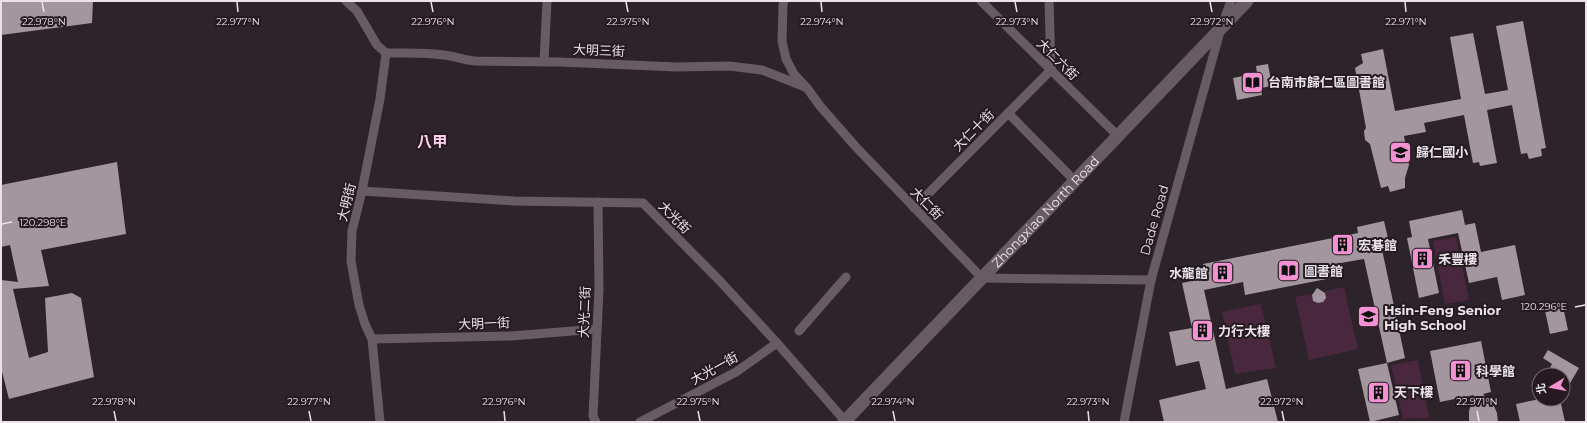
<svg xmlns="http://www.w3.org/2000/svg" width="1587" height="423" viewBox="0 0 1587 423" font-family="Montserrat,'Noto Sans TC',sans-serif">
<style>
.green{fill:#49283e}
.building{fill:#a3969e}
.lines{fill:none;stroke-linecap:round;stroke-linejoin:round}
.minor{stroke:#685c63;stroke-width:9}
.secondary{stroke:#685c63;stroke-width:13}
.ticks{fill:none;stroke:#ebe3e8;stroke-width:1.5}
.labels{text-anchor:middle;stroke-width:4;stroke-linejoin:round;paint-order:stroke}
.street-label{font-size:13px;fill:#ebe3e8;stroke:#241a20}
.poi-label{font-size:13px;font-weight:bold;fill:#ebe3e8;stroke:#241a20;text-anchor:start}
.quarter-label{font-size:15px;font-weight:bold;fill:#fdd1ec;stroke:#241a20}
.ticks-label{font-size:10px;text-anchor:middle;fill:#ebe3e8;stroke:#241a20;stroke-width:4;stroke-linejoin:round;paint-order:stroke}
</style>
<rect width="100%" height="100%" fill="#2d232a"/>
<g class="green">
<polygon points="1456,237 1469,300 1445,304 1433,241"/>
<polygon points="1344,287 1358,349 1309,360 1295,297 1311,294 1313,301 1318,303 1322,302 1325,298 1325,291"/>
<polygon points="1261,304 1276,368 1235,374 1222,312"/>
<polygon points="1418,360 1429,418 1403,419 1391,365"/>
</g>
<g class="building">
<polygon points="1,1 93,1 92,23 1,35"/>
<polygon points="1523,21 1546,148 1541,149 1542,156 1529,159 1527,153 1521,154 1512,105 1487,110 1497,163 1480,166 1479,162 1473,163 1464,115 1424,123 1426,132 1404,136 1409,165 1405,178 1405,188 1390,192 1388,186 1381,188 1370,144 1365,140 1364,131 1366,128 1355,68 1363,63 1361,54 1383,49 1395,111 1461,99 1450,37 1473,33 1485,94 1508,90 1496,26"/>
<polygon points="1268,64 1272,86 1261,88 1262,95 1237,100 1233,78 1257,73 1256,66"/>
<polygon points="117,162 126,234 41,250 49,286 13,289 29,358 48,352 45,298 72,293 81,298 94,377 9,399 1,368 1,280 18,282 10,245 1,247 1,185"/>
<polygon points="1462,210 1465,225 1475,223 1481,252 1515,245 1525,295 1502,300 1497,277 1469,283 1458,233 1428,239 1439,293 1419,298 1407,238 1412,237 1409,221"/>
<polygon points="1384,221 1388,238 1380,240 1405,358 1387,363 1364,259 1335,264 1337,277 1245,295 1243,282 1204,290 1226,389 1267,379 1278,422 1164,422 1159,400 1206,389 1199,361 1176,366 1169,332 1192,328 1182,283 1206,278 1203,264 1358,233 1357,227"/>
<polygon points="1317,288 1325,293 1326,298 1323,302 1318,303 1313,301 1312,295"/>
<polygon points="1562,302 1568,330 1550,334 1544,306"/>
<polygon points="1481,341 1491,392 1483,394 1494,406 1497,413 1498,422 1469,422 1469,411 1474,395 1440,402 1430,351"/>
<polygon points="1548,350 1579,368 1563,395 1563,375 1546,375 1552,364 1543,358"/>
<polygon points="1387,363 1399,415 1370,422 1358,369"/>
<polygon points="1540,399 1560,399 1565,422 1520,422 1516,404"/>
</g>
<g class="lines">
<g class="minor">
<polyline points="346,1 357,11 377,45 386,53 380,99 362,191 352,231 351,261 359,305 365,324 372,339 380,422"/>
<polyline points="784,1 783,5 782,41 786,59 794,74 807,88 820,106 856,147 982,278 1151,280"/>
<polyline points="981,1 1118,136"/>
<path d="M 386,53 C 406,53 425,52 444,55 C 454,56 464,60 475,61 L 559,62 L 677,67 L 729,66 L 762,70 L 805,87"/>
<polyline points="544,62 547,1"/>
<polyline points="1008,113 1075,181"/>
<polyline points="362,191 514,201 643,203 719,280 777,343 845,421"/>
<polyline points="914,208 1051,70 1049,1"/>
<polyline points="799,331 846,277"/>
<polyline points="372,339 511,336 597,329"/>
<polyline points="596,422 593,416 599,289 598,202"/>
<polyline points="640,422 736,372 777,343"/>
<polyline points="1124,422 1151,280 1221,28 1231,1"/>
</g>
<path class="secondary" id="s1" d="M 844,422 L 1247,1"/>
</g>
<path class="ticks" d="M 42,2 L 44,12M 237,2 L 238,12M 431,2 L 433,12M 626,2 L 628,12M 821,2 L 822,12M 1015,2 L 1017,12M 1210,2 L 1212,12M 1405,2 L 1406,12M 2,224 L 12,222M 1575,307 L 1585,305M 114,411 L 116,421M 309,411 L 311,421M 504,411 L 505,421M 698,411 L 700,421M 893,411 L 895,421M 1088,411 L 1089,421M 1282,411 L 1284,421M 1477,411 L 1479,421"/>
<defs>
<symbol id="library-square" viewBox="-11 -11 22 22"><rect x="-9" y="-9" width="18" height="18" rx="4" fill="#f491d3" stroke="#241a20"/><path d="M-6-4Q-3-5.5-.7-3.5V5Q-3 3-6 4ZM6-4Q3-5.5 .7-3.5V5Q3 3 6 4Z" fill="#111"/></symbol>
<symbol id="school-square" viewBox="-11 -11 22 22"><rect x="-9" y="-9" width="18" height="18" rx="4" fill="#f491d3" stroke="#241a20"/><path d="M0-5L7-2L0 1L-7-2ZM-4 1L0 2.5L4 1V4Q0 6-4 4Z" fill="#111"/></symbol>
<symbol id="building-square" viewBox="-11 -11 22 22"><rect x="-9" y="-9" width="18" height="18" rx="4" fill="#f491d3" stroke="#241a20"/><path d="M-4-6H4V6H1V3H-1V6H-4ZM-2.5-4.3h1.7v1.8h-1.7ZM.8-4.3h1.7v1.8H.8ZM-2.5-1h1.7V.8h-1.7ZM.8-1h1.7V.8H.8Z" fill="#111"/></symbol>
</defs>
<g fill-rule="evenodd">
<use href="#library-square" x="1240" y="70" width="25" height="25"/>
<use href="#school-square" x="1388" y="140" width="25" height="25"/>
<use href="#building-square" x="1330" y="232" width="25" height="25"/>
<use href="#building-square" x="1410" y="246" width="25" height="25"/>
<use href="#library-square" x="1276" y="258" width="25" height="25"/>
<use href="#building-square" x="1210" y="260" width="25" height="25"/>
<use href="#school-square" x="1356" y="304" width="25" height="25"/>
<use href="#building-square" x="1190" y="318" width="25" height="25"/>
<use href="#building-square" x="1448" y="358" width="25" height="25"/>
<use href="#building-square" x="1366" y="380" width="25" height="25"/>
</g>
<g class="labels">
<g class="street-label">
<text transform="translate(599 50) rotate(2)" y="5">大明三街</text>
<text transform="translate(1058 59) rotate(45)" y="5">大仁六街</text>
<text transform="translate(973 130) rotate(-45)" y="5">大仁十街</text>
<text transform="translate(346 202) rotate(-76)" y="5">大明街</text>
<text transform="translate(927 203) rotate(46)" y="5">大仁街</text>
<text dy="5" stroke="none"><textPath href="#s1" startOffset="291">Zhongxiao North Road</textPath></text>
<text transform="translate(675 217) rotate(45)" y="5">大光街</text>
<text transform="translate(1154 220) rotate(-74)" y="5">Dade Road</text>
<text transform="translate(584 312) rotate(-88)" y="5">大光二街</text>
<text transform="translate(484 323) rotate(-2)" y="5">大明一街</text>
<text transform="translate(714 368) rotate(-29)" y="5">大光一街</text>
</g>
<g class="poi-label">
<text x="1268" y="87">台南市歸仁區圖書館</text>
<text x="1416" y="157">歸仁國小</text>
<text x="1358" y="250">宏碁館</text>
<text x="1438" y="264">禾豐樓</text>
<text x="1304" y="276">圖書館</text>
<text x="1208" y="278" text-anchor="end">水龍館</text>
<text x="1384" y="315">Hsin-Feng Senior<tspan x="1384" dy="15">High School</tspan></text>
<text x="1218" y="336">力行大樓</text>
<text x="1476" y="376">科學館</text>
<text x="1394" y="397">天下樓</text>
</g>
<g class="quarter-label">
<text x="432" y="147">八甲</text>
</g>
</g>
<g class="ticks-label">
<text x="44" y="25">22.978°N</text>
<text x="238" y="25">22.977°N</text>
<text x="433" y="25">22.976°N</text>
<text x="628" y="25">22.975°N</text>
<text x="822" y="25">22.974°N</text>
<text x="1017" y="25">22.973°N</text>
<text x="1212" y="25">22.972°N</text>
<text x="1406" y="25">22.971°N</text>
<text x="43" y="226">120.298°E</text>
<text x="1544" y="310">120.296°E</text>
<text x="114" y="405">22.978°N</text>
<text x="309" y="405">22.977°N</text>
<text x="504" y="405">22.976°N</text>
<text x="698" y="405">22.975°N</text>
<text x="893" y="405">22.974°N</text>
<text x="1088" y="405">22.973°N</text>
<text x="1282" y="405">22.972°N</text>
<text x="1477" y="405">22.971°N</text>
</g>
<rect width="1587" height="423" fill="none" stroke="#ebe3e8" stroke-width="4"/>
<g transform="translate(1551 387) rotate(260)"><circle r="19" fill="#241a20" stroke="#746a70"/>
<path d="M0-3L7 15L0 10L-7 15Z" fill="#f491d3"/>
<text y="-6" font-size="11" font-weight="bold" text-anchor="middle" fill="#ebe3e8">北</text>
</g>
</svg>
